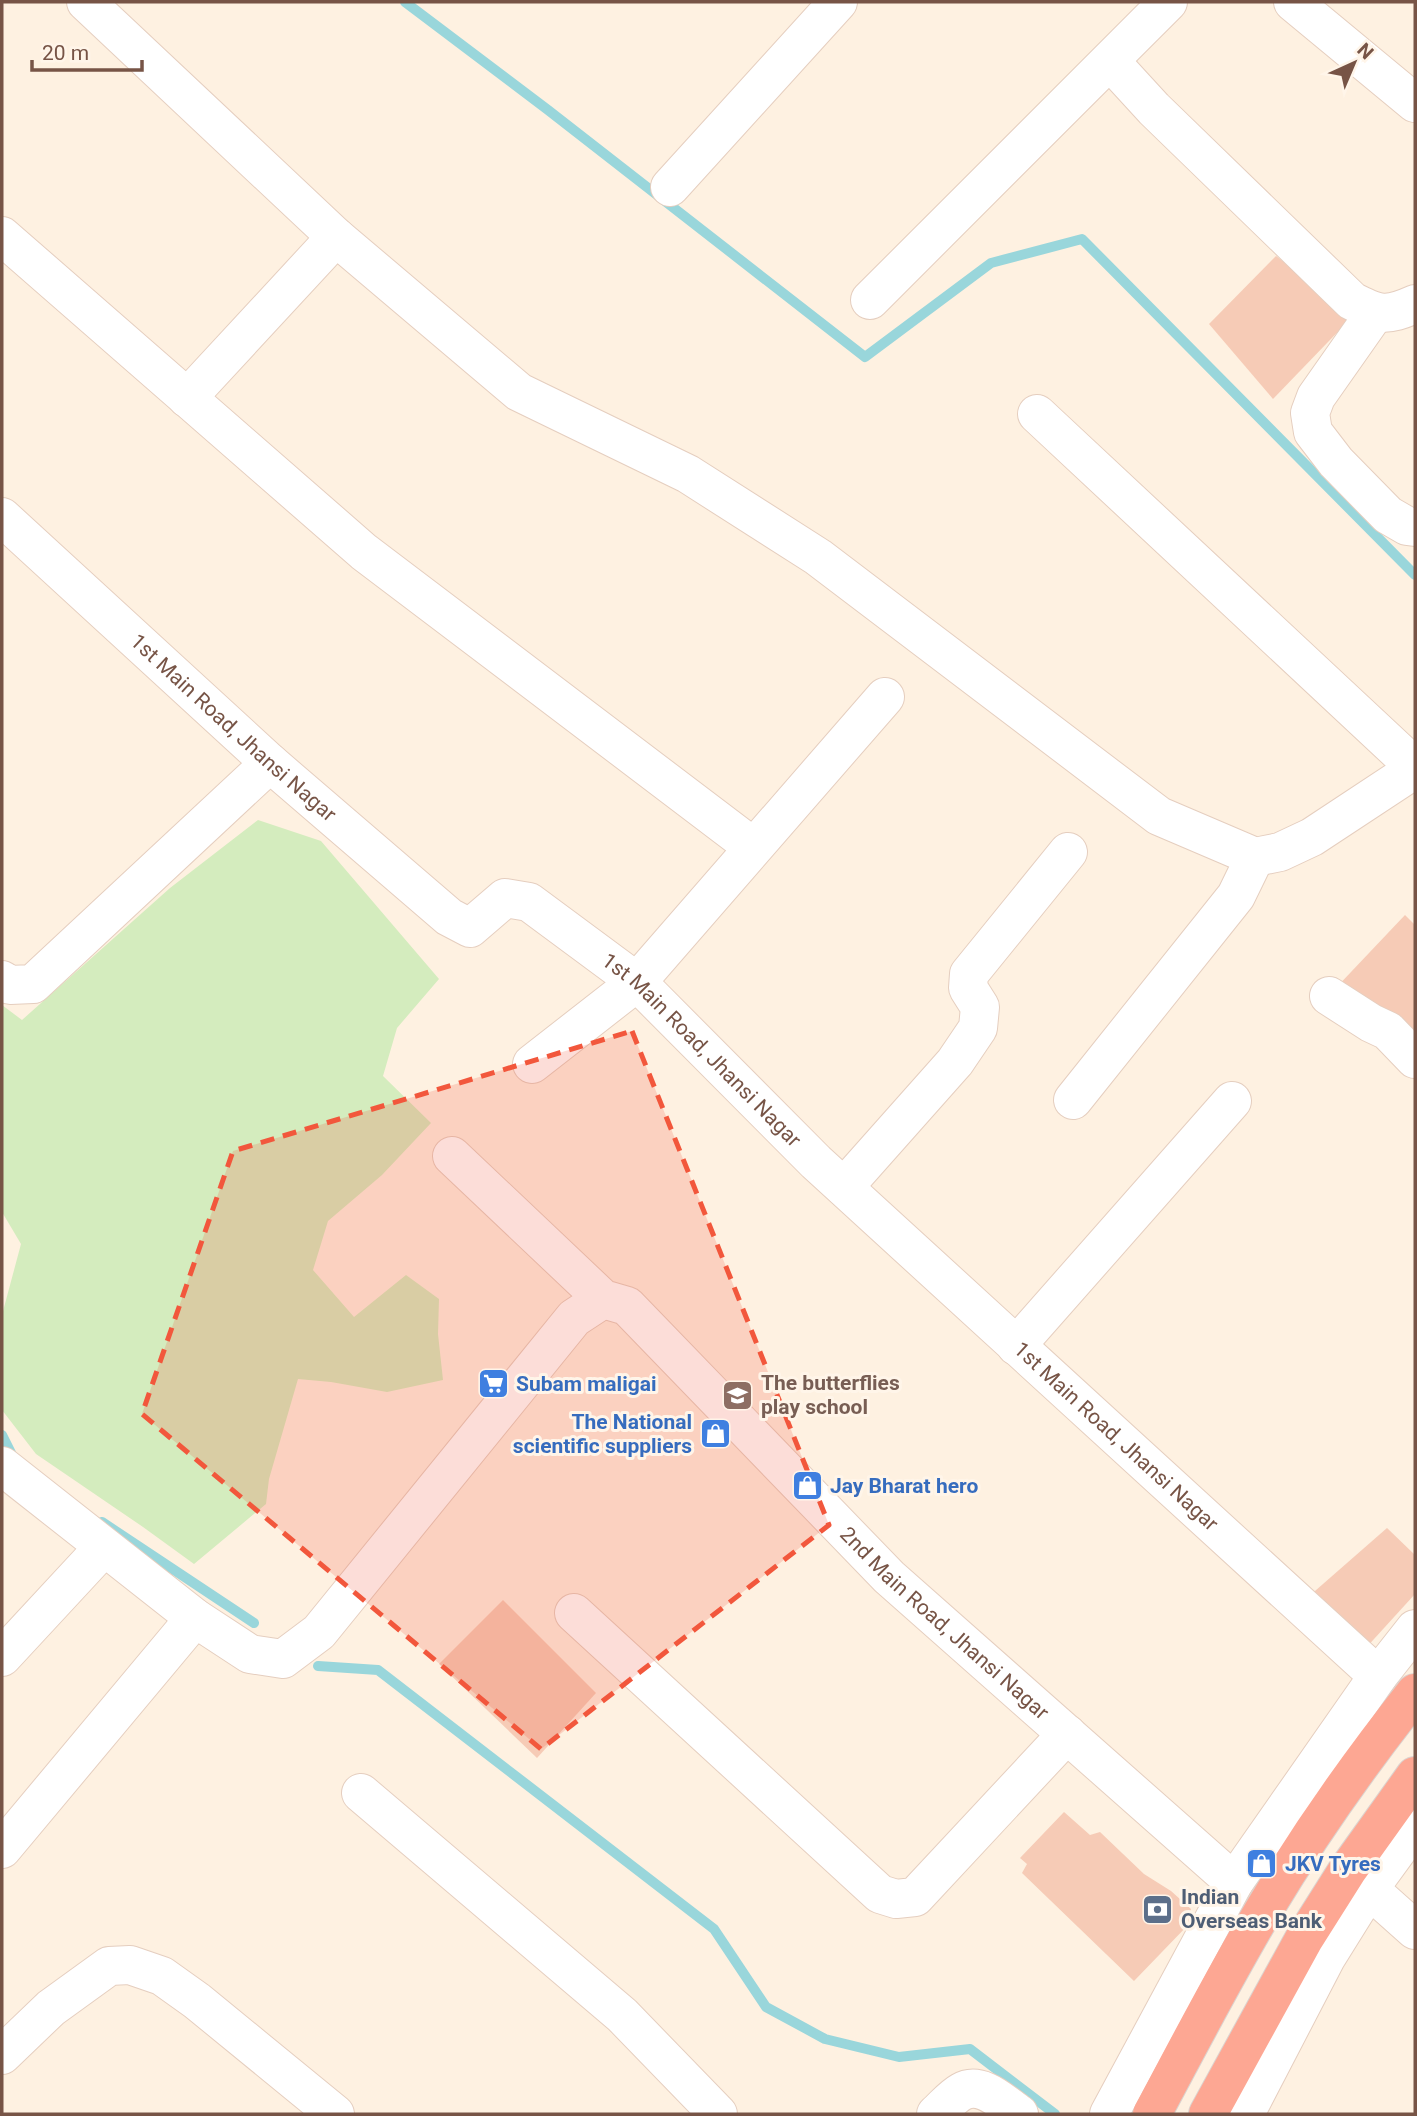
<svg xmlns="http://www.w3.org/2000/svg" width="1417" height="2116" viewBox="0 0 1417 2116" font-family="Roboto,sans-serif">
<style>
.green{fill:#d4ecbe}
.lines{fill:none;stroke-linecap:round;stroke-linejoin:round}
.stream{stroke:#99d6db;stroke-width:10}
.building{fill:#f6cbb6}
.minor-casing{stroke:#e5cebf;stroke-width:40}
.highway-casing{stroke:#dcd3cf;stroke-width:40}
.minor{stroke:#fff;stroke-width:38}
.highway{stroke:#fda793;stroke-width:38}
.marked{fill:#f2573c;fill-opacity:0.2;stroke:#f2573c;stroke-width:5;stroke-dasharray:14 9;stroke-linejoin:round}
.labels{text-anchor:middle;stroke-width:6;stroke-linejoin:round;paint-order:stroke}
.street-label{font-size:21px;fill:#775446;stroke:#fff5e9}
.education-label{font-size:21px;font-weight:bold;fill:#785e54;stroke:#fff5e9;text-anchor:start}
.shop-label{font-size:21px;font-weight:bold;fill:#366cbe;stroke:#fff5e9;text-anchor:start}
.service-label{font-size:21px;font-weight:bold;fill:#4e5e75;stroke:#fff5e9;text-anchor:start}
</style>
<rect width="100%" height="100%" fill="#fef1e1"/>
<polygon class="green" points="258,820 321,841 439,979 397,1028 383,1076 431,1123 382,1175 328,1221 313,1270 354,1317 406,1275 439,1299 438,1334 443,1380 387,1392 331,1382 298,1379 269,1479 266,1504 194,1564 143,1527 36,1454 2,1410 2,1315 21,1244 2,1212 2,1005 22,1020 170,888"/>
<g class="lines">
<g class="stream">
<polyline points="405,2 548,110 865,357 991,263 1082,239 1415,575"/>
<polyline points="2,1435 15,1461"/>
<polyline points="102,1522 254,1623"/>
<polyline points="318,1666 378,1670 714,1929 766,2007 825,2039 899,2057 970,2049 1055,2114"/>
</g>
</g>
<g class="building">
<polygon points="1276,256 1355,314 1273,399 1209,324"/>
<polygon points="1405,915 1415,925 1415,1042 1333,991"/>
<polygon points="1387,1528 1415,1555 1415,1594 1364,1650 1307,1598"/>
<polygon points="503,1600 596,1693 537,1758 439,1664"/>
<polygon points="1064,1812 1090,1835 1100,1832 1144,1874 1171,1891 1191,1909 1188,1925 1134,1981 1022,1873 1027,1864 1020,1858"/>
</g>
<g class="lines">
<defs>
<g id="minor">
<polyline points="86,2 336,237 519,392 688,474 818,557 1159,816 1255,857 1280,852 1312,837 1415,769"/>
<polyline points="1293,2 1415,103"/>
<path d="M 1110,61 L 1154,109 L 1352,301 C 1379,315 1386,317 1415,304"/>
<polyline points="670,187 838,2"/>
<polyline points="2,236 364,552 753,847"/>
<polyline points="870,300 1168,2"/>
<polyline points="1375,313 1316,397 1310,413 1313,432 1336,462 1388,515 1407,526 1415,527"/>
<polyline points="187,398 336,237"/>
<polyline points="1037,414 1415,767"/>
<path id="s1" d="M 2,517 L 270,763 L 449,917 L 470,928 L 505,898 L 529,902 L 637,982 L 816,1162 L 1378,1676"/>
<polyline points="2,980 10,985 33,984 270,763"/>
<polyline points="1329,996 1371,1023 1388,1031 1415,1059"/>
<polyline points="532,1064 637,982 885,697"/>
<polyline points="1073,1100 1236,896 1255,857"/>
<path id="s2" d="M 452,1156 L 603,1299 L 627,1306 L 889,1577 L 1234,1882"/>
<polyline points="844,1187 955,1062 978,1028 980,1007 968,988 969,974 1068,852"/>
<polyline points="1016,1346 1232,1101"/>
<polyline points="2,1466 195,1618 250,1654 283,1659 319,1632 574,1318 603,1299"/>
<polyline points="574,1613 880,1894 896,1899 915,1897 1067,1734"/>
<polyline points="2,1657 104,1547"/>
<polyline points="361,1793 622,2015 718,2114"/>
<polyline points="2,1849 195,1618"/>
<polyline points="1369,1889 1415,1930"/>
<polyline points="2,2055 51,2008 109,1966 130,1965 162,1976 197,2001 335,2114"/>
<path d="M 936,2114 C 944,2107 952,2097 961,2092 C 981,2080 1003,2103 1019,2114"/>
<polyline points="1109,2114 1234,1882 1378,1676 1415,1629"/>
<polyline points="1245,2114 1326,1958 1369,1889 1415,1826"/>
</g>
<g id="highway">
<path d="M 1152,2114 C 1189,2045 1225,1975 1265,1908 C 1310,1833 1361,1761 1415,1693"/>
<polyline points="1208,2114 1304,1939 1347,1871 1415,1776"/>
</g>
</defs>
<use href="#minor" class="minor-casing"/>
<use href="#highway" class="highway-casing"/>
<use href="#minor" class="minor"/>
<use href="#highway" class="highway"/>
</g>
<path class="marked" d="M 632,1031 L 829,1525 L 541,1749 L 142,1414 L 233,1151 Z"/>
<defs>
<symbol id="supermarket-square" viewBox="-11 -11 22 22"><rect x="-9" y="-9" width="18" height="18" rx="4" fill="#3f7fe0" stroke="#fff5e9"/><path d="M-6-5.5h2.5l.6 2H6L4.5 2H-2.5L-4.4-4H-6ZM-1.5 3.2a1.3 1.3 0 1 0 .1 0ZM3 3.2a1.3 1.3 0 1 0 .1 0Z" fill="#fff"/></symbol>
<symbol id="school-square" viewBox="-11 -11 22 22"><rect x="-9" y="-9" width="18" height="18" rx="4" fill="#8d6e63" stroke="#fff5e9"/><path d="M0-5L7-2L0 1L-7-2ZM-4 1L0 2.5L4 1V4Q0 6-4 4Z" fill="#fff"/></symbol>
<symbol id="shop-square" viewBox="-11 -11 22 22"><rect x="-9" y="-9" width="18" height="18" rx="4" fill="#3f7fe0" stroke="#fff5e9"/><path d="M-5-2.5h2.3a2.7 3.5 0 0 1 5.4 0H5L5.5 6h-11ZM-1.5-2.5h3a1.5 2.3 0 0 0-3 0Z" fill="#fff"/></symbol>
<symbol id="bank-square" viewBox="-11 -11 22 22"><rect x="-9" y="-9" width="18" height="18" rx="4" fill="#5c6f8a" stroke="#fff5e9"/><path d="M-6-4H6V4H-6ZM0-2.3a2.3 2.3 0 1 0 0 4.6a2.3 2.3 0 1 0 0-4.6Z" fill="#fff"/></symbol>
</defs>
<g fill-rule="evenodd">
<use href="#supermarket-square" x="476" y="1366" width="35" height="35"/>
<use href="#school-square" x="720" y="1378" width="35" height="35"/>
<use href="#shop-square" x="698" y="1416" width="35" height="35"/>
<use href="#shop-square" x="790" y="1468" width="35" height="35"/>
<use href="#shop-square" x="1244" y="1846" width="35" height="35"/>
<use href="#bank-square" x="1140" y="1892" width="35" height="35"/>
</g>
<g class="labels">
<g class="street-label">
<text dy="7" stroke="none"><textPath href="#s1" startOffset="313">1st Main Road, Jhansi Nagar</textPath></text>
<text dy="7" stroke="none"><textPath href="#s1" startOffset="922">1st Main Road, Jhansi Nagar</textPath></text>
<text dy="7" stroke="none"><textPath href="#s1" startOffset="1489">1st Main Road, Jhansi Nagar</textPath></text>
<text dy="7" stroke="none"><textPath href="#s2" startOffset="682">2nd Main Road, Jhansi Nagar</textPath></text>
</g>
<g class="education-label">
<text x="761" y="1390">The butterflies<tspan x="761" dy="24">play school</tspan></text>
</g>
<g class="shop-label">
<text x="516" y="1391">Subam maligai</text>
<text x="692" y="1429" text-anchor="end">The National<tspan x="692" dy="24">scientific suppliers</tspan></text>
<text x="830" y="1493">Jay Bharat hero</text>
<text x="1285" y="1871">JKV Tyres</text>
</g>
<g class="service-label">
<text x="1181" y="1904">Indian<tspan x="1181" dy="24">Overseas Bank</tspan></text>
</g>
</g>
<rect width="1417" height="2116" fill="none" stroke="#775446" stroke-width="7"/>
<g transform="translate(1354 63) rotate(44)" stroke="#fff5e9" stroke-width="5" paint-order="stroke">
<path d="M0-5L12 26L0 18L-12 26Z" fill="#775446"/>
<text y="-10" font-size="19" font-weight="bold" text-anchor="middle" fill="#775446">N</text>
</g>
<path d="M32 60v10h110v-10" fill="none" stroke="#775446" stroke-width="3.5"/>
<text x="42" y="60" font-size="21" fill="#775446" stroke="#fff5e9" stroke-width="5" paint-order="stroke">20 m</text>
</svg>
